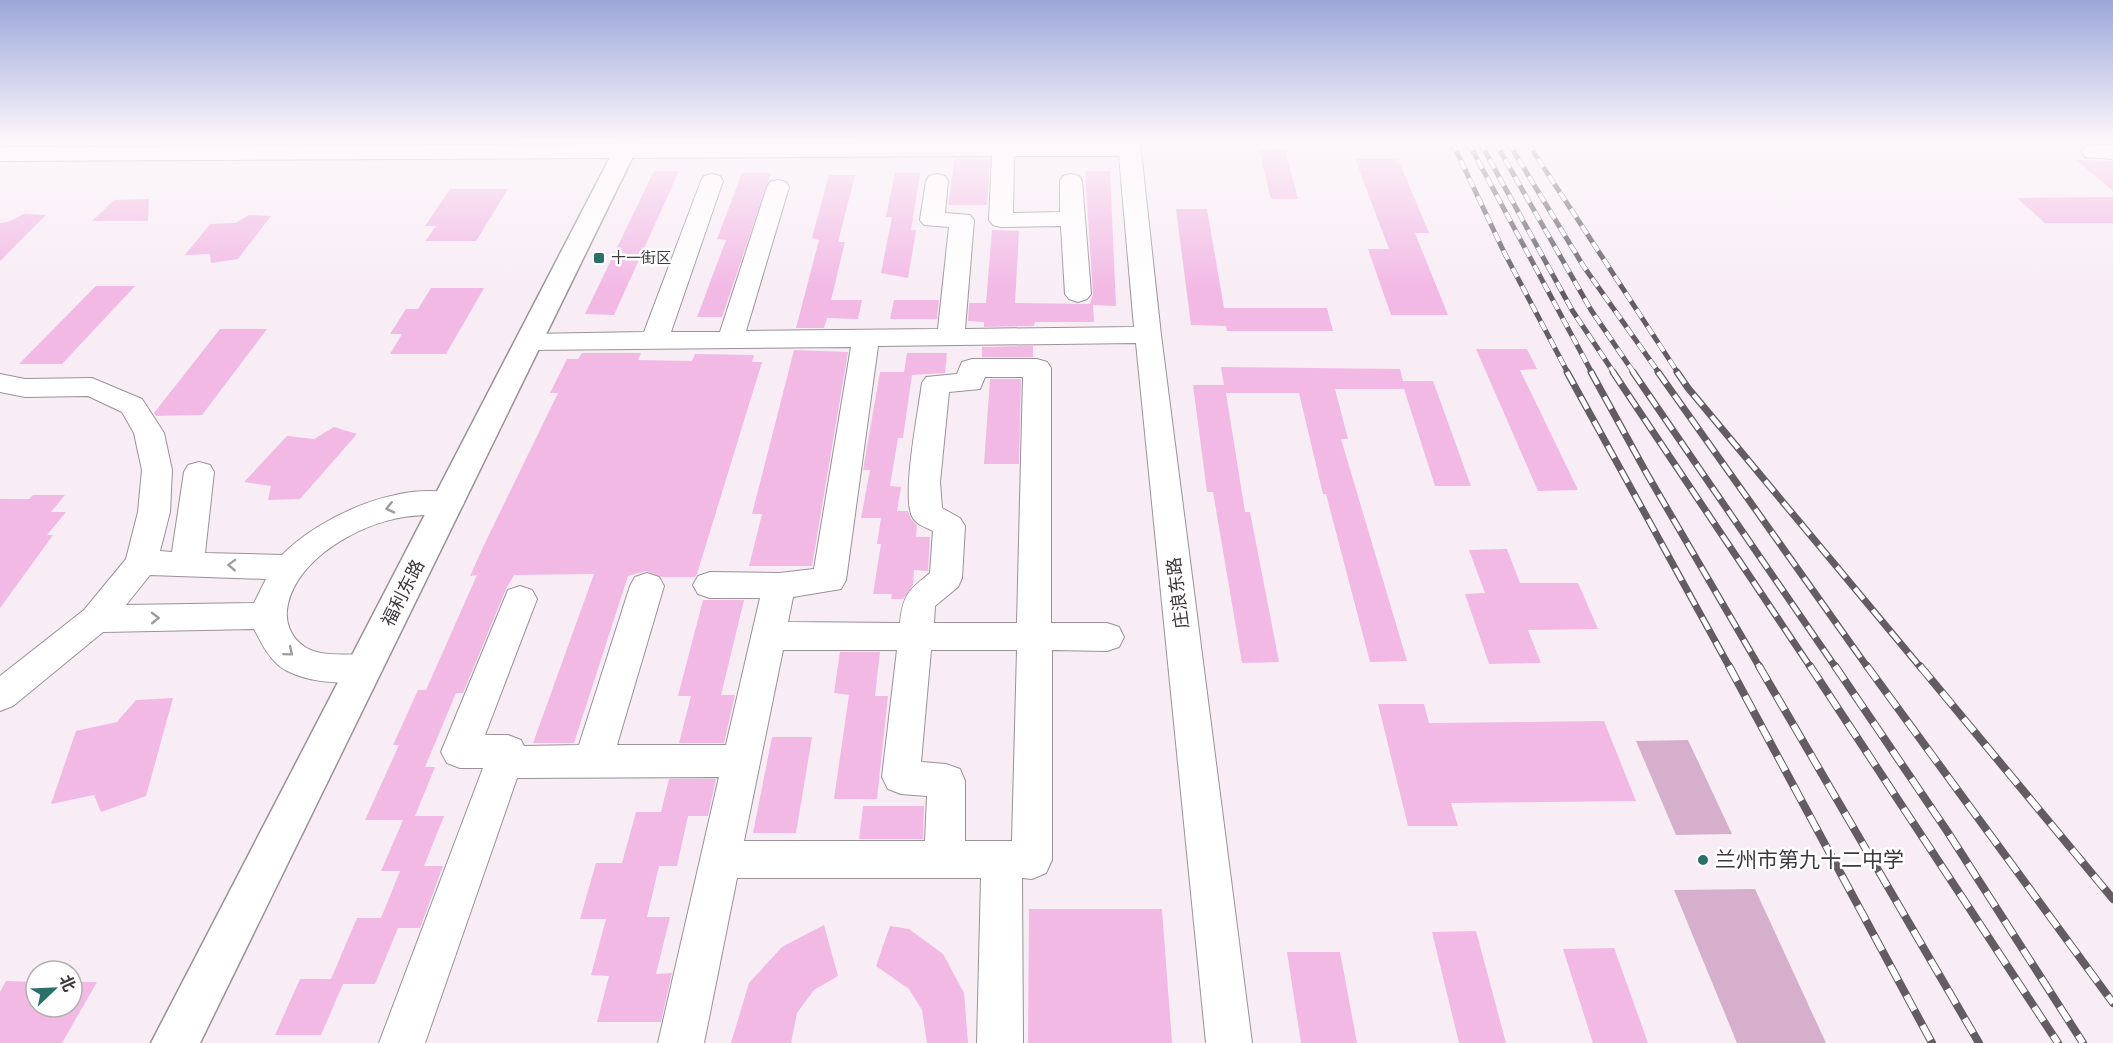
<svg xmlns="http://www.w3.org/2000/svg" width="2113" height="1043" viewBox="0 0 2113 1043" font-family="'Nunito Sans','Noto Sans SC',sans-serif">
<style>
.green{fill:#d5afcc}
.building{fill:#f2b9e5}
.lines{fill:none;stroke-linecap:round;stroke-linejoin:round}
.minor-casing{stroke:#9b9198;stroke-width:2}
.major-casing{stroke:#9b9198;stroke-width:3}
.minor{fill:#fff;fill-rule:evenodd}
.major{fill:#fff;fill-rule:evenodd}
.rail-far2-casing{stroke:#635d61;stroke-width:5}
.rail-far1-casing{stroke:#635d61;stroke-width:7}
.rail-casing{stroke:#635d61;stroke-width:8}
.rail-far2{stroke:#fff;stroke-width:4;stroke-dasharray:10;stroke-linecap:butt}
.rail-far1{stroke:#fff;stroke-width:4.5;stroke-dasharray:14;stroke-linecap:butt}
.rail{stroke:#fff;stroke-width:6;stroke-dasharray:17;stroke-linecap:butt}
.oneway{stroke:#9e9c9e}
.poi-dot{fill:#287068;stroke:#fff;stroke-width:2}
.labels{text-anchor:middle;stroke-width:5;stroke-linejoin:round;paint-order:stroke}
.far-poi-label{font-size:15px;fill:#3e393d;stroke:#fff;text-anchor:start}
.street-label{font-size:18px;fill:#3e393d;stroke:#fff}
.near-poi-label{font-size:21px;fill:#3e393d;stroke:#fff;text-anchor:start}
</style>
<rect width="100%" height="100%" fill="#f8edf5"/>
<g class="green">
<polygon points="1688,740 1732,834 1676,835 1636,741"/>
<polygon points="1755,889 1826,1043 1737,1043 1674,890"/>
</g>
<g class="building">
<polygon points="1259,150 1285,150 1298,199 1271,199"/>
<polygon points="955,159 990,159 987,205 948,205"/>
<polygon points="1355,159 1398,159 1429,233 1415,233 1448,315 1391,315 1368,249 1389,249"/>
<polygon points="2076,160 2113,161 2113,191"/>
<polygon points="654,171 679,171 614,315 585,314"/>
<polygon points="1085,171 1110,171 1116,306 1093,305 1094,322 1035,322 1034,326 984,327 984,322 968,321 969,303 986,303 992,230 1019,231 1015,303 1090,304 1093,294"/>
<polygon points="742,173 771,173 722,317 697,317 726,240 717,239"/>
<polygon points="895,173 920,173 911,230 916,230 908,278 881,273 892,217 886,217"/>
<polygon points="829,175 855,175 838,242 845,242 831,300 862,300 858,319 827,318 824,328 796,328 819,240 812,238"/>
<polygon points="450,189 508,189 476,241 425,241 436,226 425,226"/>
<polygon points="2113,197 2113,223 2045,223 2017,198"/>
<polygon points="149,199 148,221 92,221 114,200"/>
<polygon points="1176,209 1207,209 1224,308 1327,308 1333,331 1227,331 1226,326 1191,325"/>
<polygon points="24,214 46,215 0,261 0,223 8,222"/>
<polygon points="249,215 271,216 238,259 211,263 210,254 185,255 210,224 235,223"/>
<polygon points="96,286 135,286 62,364 19,364"/>
<polygon points="431,288 484,288 446,354 390,354 402,334 390,334 406,309 418,309"/>
<polygon points="894,300 939,300 937,319 890,319"/>
<polygon points="220,329 267,329 202,415 156,416 154,413"/>
<polygon points="1033,346 1033,357 982,357 982,347"/>
<polygon points="1476,349 1527,349 1537,369 1520,370 1578,490 1538,491"/>
<polygon points="794,350 848,352 812,566 749,566 762,514 752,514"/>
<polygon points="582,353 641,353 638,360 692,361 695,354 754,355 752,362 762,362 697,574 695,577 662,577 646,571 628,576 574,743 533,743 594,574 514,575 506,589 463,693 456,693 425,767 435,767 415,816 444,816 424,866 443,866 420,928 398,928 375,984 343,984 321,1035 275,1035 300,979 331,979 357,918 381,918 400,871 381,871 403,820 365,820 399,745 393,745 418,690 426,690 477,575 470,576 484,545 558,393 550,393 567,359 578,359"/>
<polygon points="907,353 947,353 945,373 912,375 903,438 898,438 890,486 901,487 897,511 908,511 911,519 917,525 916,537 930,537 928,571 914,570 913,585 903,599 891,599 892,594 873,594 881,544 877,544 881,518 861,518 870,470 863,470 880,372 904,372"/>
<polygon points="1221,367 1400,369 1403,381 1433,381 1471,486 1435,486 1404,389 1335,389 1348,439 1341,439 1407,661 1370,662 1326,494 1323,494 1299,393 1226,393 1245,512 1250,512 1279,662 1242,663 1213,492 1207,492 1193,385 1224,385"/>
<polygon points="990,379 1021,379 1019,464 984,464"/>
<polygon points="334,427 357,434 300,499 268,500 271,486 244,482 287,436 314,439"/>
<polygon points="33,495 65,495 51,512 66,512 47,535 53,535 0,608 0,499 29,499"/>
<polygon points="1507,549 1520,583 1578,583 1598,629 1528,630 1541,663 1489,664 1465,594 1485,593 1469,550"/>
<polygon points="703,600 744,600 721,695 735,695 724,743 679,743 691,696 678,696"/>
<polygon points="840,652 880,652 875,696 888,696 877,799 834,799 849,695 834,693"/>
<polygon points="173,698 146,796 101,812 94,795 51,804 76,731 117,722 136,700"/>
<polygon points="1378,704 1424,704 1429,723 1604,721 1636,801 1451,803 1458,826 1408,826"/>
<polygon points="772,737 812,737 796,833 753,833"/>
<polygon points="669,779 716,779 708,816 688,816 677,866 659,866 647,917 670,917 656,974 672,973 661,1022 597,1022 609,976 591,975 606,919 580,919 596,863 622,863 636,812 661,812"/>
<polygon points="863,806 924,806 923,839 859,839"/>
<polygon points="1029,909 1162,909 1172,1043 1028,1043"/>
<polygon points="824,925 838,976 814,990 797,1013 791,1043 731,1043 749,983 782,947"/>
<polygon points="890,926 909,929 943,954 964,993 968,1043 927,1043 922,1010 909,989 876,966"/>
<polygon points="1476,931 1506,1043 1459,1043 1432,932"/>
<polygon points="1614,948 1648,1043 1593,1043 1563,949"/>
<polygon points="1287,952 1340,952 1357,1043 1301,1043"/>
<polygon points="6,981 36,982 36,1007 72,1007 72,982 97,982 62,1043 0,1043 0,992"/>
</g>
<g class="lines">
<defs>
<g id="minor">
<path d="M 1140,142 L 1161,335 L 1252,1043 L 1206,1043 L 1136,343 L 878,346 L 846,580 L 841,589 L 793,597 L 788,622 L 900,623 C 903,594 908,591 930,573 L 933,531 C 925,527 914,524 911,514 C 903,488 918,413 922,383 L 926,377 L 957,374 L 962,362 L 972,359 L 1037,359 L 1047,362 L 1051,368 L 1051,623 L 1107,623 L 1119,627 L 1124,637 L 1119,647 L 1107,651 L 1052,650 L 1052,860 L 1046,873 L 1032,879 L 1022,878 L 1023,1043 L 977,1043 L 981,878 L 737,878 L 704,1043 L 658,1043 L 719,777 L 517,778 L 425,1043 L 379,1043 L 483,768 L 460,768 L 447,763 L 441,752 L 508,590 L 520,586 L 532,590 L 537,599 L 485,735 L 508,735 L 521,740 L 524,746 L 579,745 L 630,586 L 635,577 L 647,573 L 659,577 L 664,586 L 617,745 L 726,745 L 760,598 L 710,598 L 698,594 L 693,585 L 698,576 L 710,572 L 779,573 L 814,569 L 851,347 L 529,350 L 520,348 L 516,342 L 520,336 L 529,334 L 644,332 L 701,181 L 704,176 L 712,174 L 720,176 L 723,181 L 671,332 L 720,332 L 767,187 L 770,182 L 778,180 L 786,182 L 789,187 L 746,331 L 938,329 L 949,227 L 924,225 L 920,220 L 926,181 L 929,176 L 937,174 L 945,176 L 948,181 L 945,213 L 970,215 L 974,220 L 965,329 L 1134,327 L 1119,156 L 1014,156 L 1013,213 L 1060,212 L 1060,181 L 1063,176 L 1071,174 L 1079,176 L 1082,181 L 1091,294 L 1087,299 L 1078,302 L 1069,299 L 1065,294 L 1061,226 L 1001,227 L 993,225 L 989,220 L 992,156 L 0,161 L 0,147 ZM 985,377 L 1023,377 L 1017,623 L 934,623 L 935,606 L 958,587 L 962,578 L 965,526 L 960,518 L 942,508 L 940,482 L 949,392 L 980,389 ZM 783,650 L 897,650 L 882,777 L 888,789 L 901,794 L 927,796 L 925,841 L 744,841 ZM 931,650 L 1017,650 L 1012,841 L 965,841 L 965,781 L 960,769 L 946,764 L 921,762 Z"/>
<polygon points="2093,145 2113,145 2113,159 2085,157 2082,152 2085,147"/>
<path d="M 0,374 L 25,379 L 92,378 L 142,399 L 164,433 L 172,470 L 170,512 L 160,551 L 172,552 L 184,472 L 188,465 L 199,462 L 210,465 L 214,472 L 205,553 L 282,555 C 321,515 404,479 459,495 L 464,503 L 459,511 C 441,516 422,514 404,517 C 360,524 299,557 288,604 C 284,621 290,637 305,647 C 326,660 355,650 377,658 L 383,668 L 377,678 C 351,687 300,683 278,665 C 267,655 261,642 254,629 L 103,632 L 13,706 L 0,711 L 0,676 L 84,610 L 126,559 L 138,512 L 142,470 L 134,433 L 122,412 L 88,396 L 25,397 L 0,392 ZM 150,575 L 266,579 L 254,603 L 126,605 Z"/>
</g>
<polygon id="major" points="618,142 640,142 200,1043 151,1043"/>
</defs>
<use href="#minor" class="minor-casing"/>
<use href="#major" class="major-casing"/>
<use href="#minor" class="minor"/>
<use href="#major" class="major"/>
<defs>
<g id="rail-far2">
<polyline points="1452,142 1504,252 1568,373"/>
<polyline points="1468,142 1592,373"/>
<polyline points="1480,142 1572,310 1614,373"/>
<polyline points="1495,142 1591,310 1634,373"/>
<polyline points="1508,142 1584,267 1659,373"/>
<polyline points="1527,142 1678,373"/>
</g>
<g id="rail-far1">
<polyline points="1567,372 1730,668"/>
<polyline points="1591,372 1647,474 1760,668"/>
<polyline points="1613,372 1811,668"/>
<polyline points="1633,372 1836,668"/>
<polyline points="1658,372 1868,668"/>
<polyline points="1677,372 1688,388 1921,668"/>
</g>
<g id="rail">
<polyline points="1729,666 1932,1043"/>
<polyline points="1759,666 1979,1043"/>
<polyline points="1810,666 2058,1043"/>
<polyline points="1835,666 1947,831 2083,1043"/>
<polyline points="1867,666 2113,1003"/>
<polyline points="1920,666 2113,899"/>
</g>
</defs>
<use href="#rail-far2" class="rail-far2-casing"/>
<use href="#rail-far1" class="rail-far1-casing"/>
<use href="#rail" class="rail-casing"/>
<use href="#rail-far2" class="rail-far2"/>
<use href="#rail-far1" class="rail-far1"/>
<use href="#rail" class="rail"/>
</g>
<defs><path id="oneway-chevron" d="M-2-3.5L2.5 0L-2 3.5" fill="none" stroke-width="1.6" stroke-linecap="round" stroke-linejoin="round" transform="scale(1.5)"/></defs>
<g class="oneway">
<use href="#oneway-chevron" transform="translate(390 508) rotate(167)"/>
<use href="#oneway-chevron" transform="translate(232 565) rotate(-178)"/>
<use href="#oneway-chevron" transform="translate(155 618) rotate(-1)"/>
<use href="#oneway-chevron" transform="translate(289 652) rotate(40)"/>
</g>
<linearGradient id="sky" x2="0" y2="1"><stop stop-color="#9da8d9"/><stop offset="0.49" stop-color="#fcf7fa"/><stop offset="1" stop-color="#fcf7fa" stop-opacity="0"/></linearGradient>
<rect width="2113" height="288" fill="url(#sky)"/>
<g class="poi-dot">
<rect x="593" y="252" width="12" height="12" rx="3"/>
<circle cx="1703" cy="860" r="6"/>
</g>
<g class="labels">
<g class="far-poi-label">
<text x="611" y="263">十一街区</text>
</g>
<g class="street-label">
<text transform="translate(403 593) rotate(-63)" y="6">福利东路</text>
<text transform="translate(1178 593) rotate(-97)" y="6">庄浪东路</text>
</g>
<g class="near-poi-label">
<text x="1715" y="867">兰州市第九十二中学</text>
</g>
</g>
<g transform="translate(54 989) rotate(67)"><circle r="28" fill="#ffffff" stroke="#b2b0b1" stroke-width="1.5"/>
<path d="M0-4.5L10 22L0 15L-10 22Z" fill="#287068"/>
<text y="-9" font-size="16" font-weight="bold" text-anchor="middle" fill="#3e393d">北</text>
</g>
</svg>
